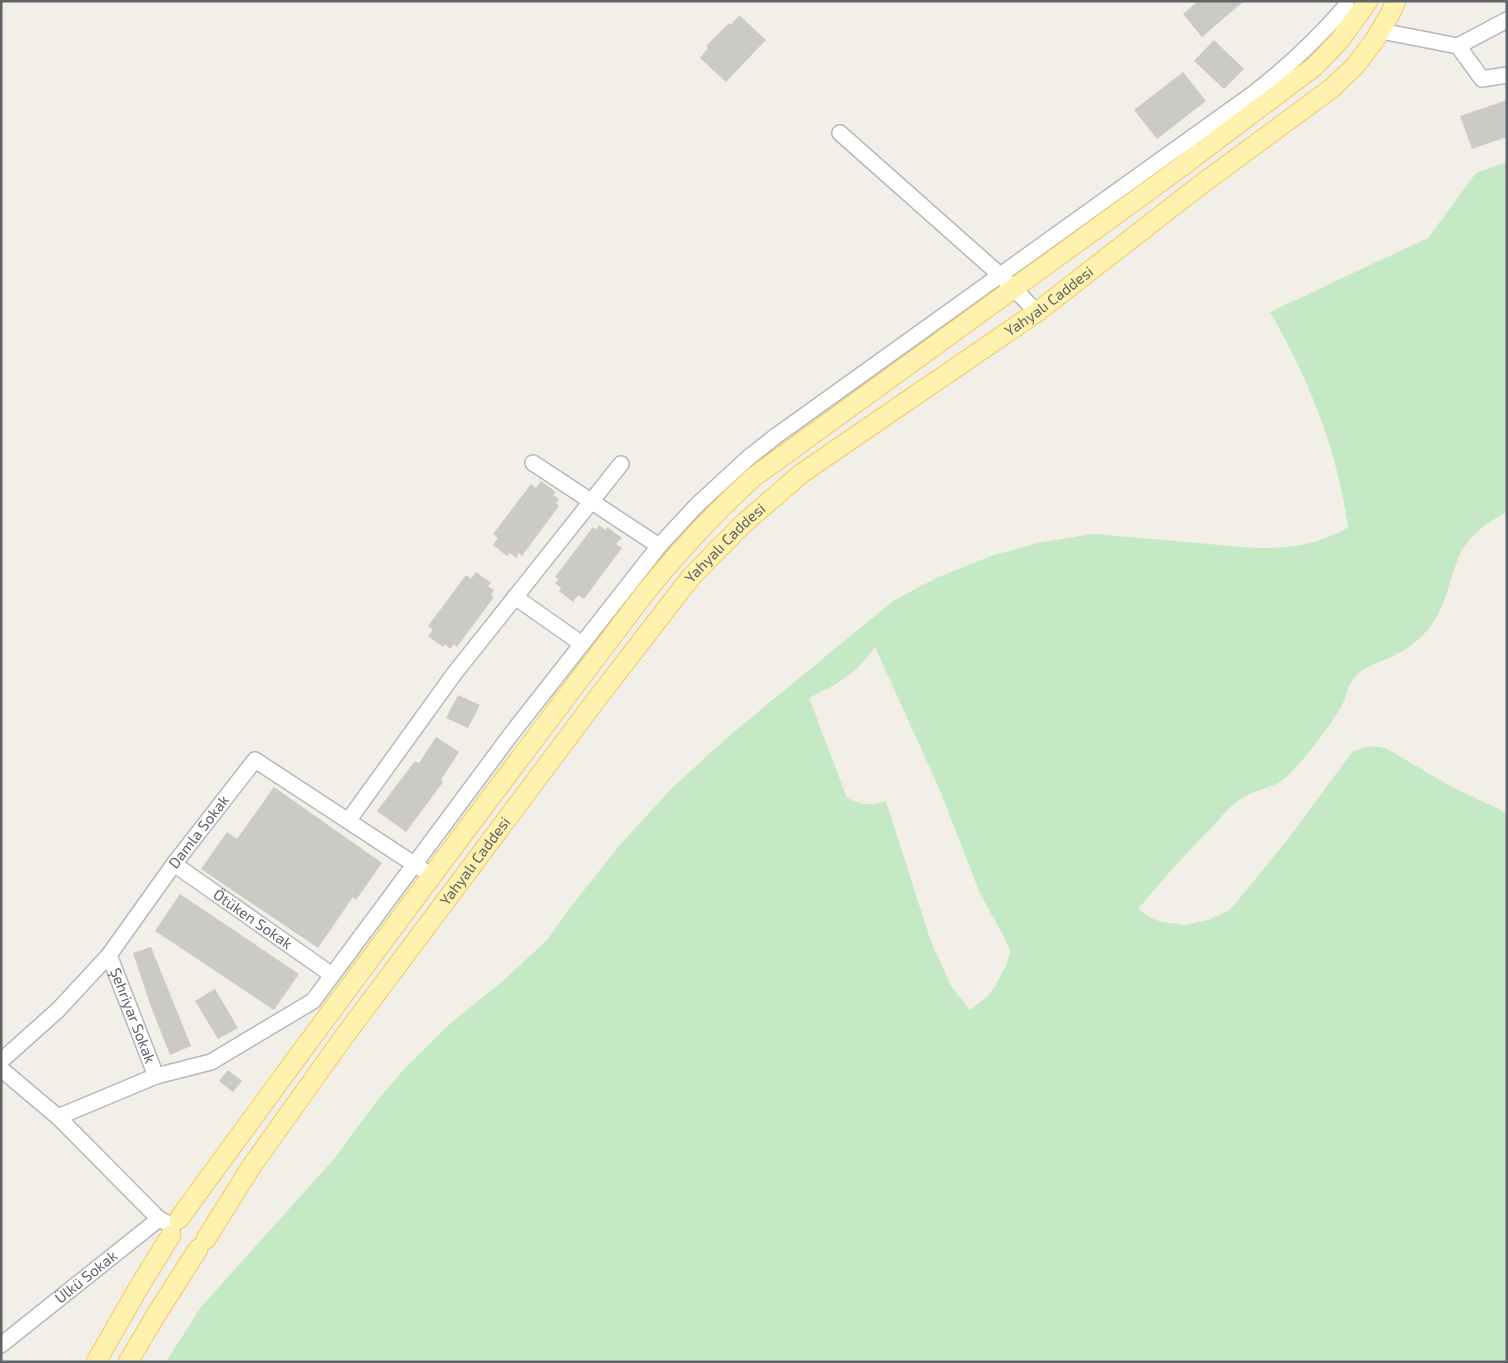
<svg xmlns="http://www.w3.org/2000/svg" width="1508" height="1363" viewBox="0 0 1508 1363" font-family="'Exo 2',sans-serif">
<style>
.green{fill:#c5e8c5;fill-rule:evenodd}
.building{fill:#cccac5}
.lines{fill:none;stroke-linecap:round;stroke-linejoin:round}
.minor-casing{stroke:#b5b8bc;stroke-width:18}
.major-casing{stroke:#f2c960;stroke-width:21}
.minor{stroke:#fff;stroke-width:15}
.major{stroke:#fff2af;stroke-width:19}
.labels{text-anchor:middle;stroke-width:4.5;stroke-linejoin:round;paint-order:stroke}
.street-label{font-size:15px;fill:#5f6368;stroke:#fff}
</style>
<rect width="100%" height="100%" fill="#f1efe8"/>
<path class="green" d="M 1507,162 L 1507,512 C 1485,523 1466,538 1457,561 C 1446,589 1447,608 1425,633 C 1417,642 1406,650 1395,655 C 1382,662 1369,664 1358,674 C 1348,683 1348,692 1343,703 C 1336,719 1299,767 1285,778 C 1272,789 1251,790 1238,801 C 1228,808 1220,819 1211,828 C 1185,854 1161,881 1138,909 L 1153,919 L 1162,922 L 1185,925 L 1208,920 L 1230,910 L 1285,843 L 1352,752 C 1364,746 1375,744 1387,749 L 1450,786 L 1507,813 L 1507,1362 L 166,1362 L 201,1307 L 334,1159 L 380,1097 L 405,1068 L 452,1022 L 503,981 L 547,940 L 570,908 L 619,846 L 672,788 L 730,735 L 893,601 L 917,588 L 941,576 L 991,556 L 1042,542 L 1094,534 C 1128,537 1163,540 1197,543 C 1255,548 1295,556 1348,528 C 1338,450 1308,378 1270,312 L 1428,238 L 1476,173 ZM 875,647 L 939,788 L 979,891 L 1004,937 L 1010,951 L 1007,964 L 995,986 L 988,996 L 970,1010 L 951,986 L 930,939 L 886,801 C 871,806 860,805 847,798 L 809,698 C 839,683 855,675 875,647 Z"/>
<g class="building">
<polygon points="1198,1 1244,1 1202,37 1183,14"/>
<polygon points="739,15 766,40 726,82 700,58 708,48 706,46 729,23 731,25"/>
<polygon points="1214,40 1244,69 1224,89 1194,61"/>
<polygon points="1183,72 1206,101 1157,139 1134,110"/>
<polygon points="1507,100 1507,137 1472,149 1460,116"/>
<polygon points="541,481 556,492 553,495 559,499 556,503 559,506 522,556 519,553 516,558 510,553 507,556 493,545 498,538 493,534 531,484 536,488"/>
<polygon points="599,525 605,530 607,527 622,538 616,544 622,548 584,599 578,595 573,602 559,591 561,588 555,583 559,579 555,577 593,527 596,530"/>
<polygon points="476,572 491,583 488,586 494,590 491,595 494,597 457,647 454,644 450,649 445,644 443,647 428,636 433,630 428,626 466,575 471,579"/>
<polygon points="458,695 480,705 468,728 446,718"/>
<polygon points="436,737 459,752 441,780 443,782 406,832 377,811 415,761 419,763"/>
<polygon points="274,787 382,863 356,900 353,897 318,948 201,869 227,832 237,839"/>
<polygon points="180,894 299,974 274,1010 155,931"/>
<polygon points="151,947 191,1046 170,1055 150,1004 133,953"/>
<polygon points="215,989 238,1028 218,1039 195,1001"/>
<polygon points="228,1070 242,1081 233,1092 219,1081"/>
</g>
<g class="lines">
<defs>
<g id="minor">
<polyline points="1381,31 1458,46 1507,20"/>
<polyline points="1458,46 1482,79 1507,75"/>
<polyline points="840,133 1000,275 1037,312"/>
<polyline points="533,463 659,546"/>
<polyline points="515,597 582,644"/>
<polyline points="348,821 454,674 621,464"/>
<path id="s1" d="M 174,864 L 332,975"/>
<path id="s2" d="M 109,955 L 156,1076"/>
<path id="s3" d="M 1,1061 L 58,1010 L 109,955 L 174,864 L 255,760 L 423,870"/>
<polyline points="1,1069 58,1117 159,1219"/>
<path d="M 58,1117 L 156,1076 L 211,1062 L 313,1001 L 512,733 L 659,546 L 697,505 L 748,458 L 776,436 L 1254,93 C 1288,67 1318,38 1346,6"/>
<path id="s4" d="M 1,1345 L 159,1219 L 173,1226"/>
</g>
<g id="major">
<path d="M 179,1219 C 332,1008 488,800 645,593 C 679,551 715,512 755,476 L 1173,173 L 1315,66 L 1340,40 L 1368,1"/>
<path id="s5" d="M 206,1239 L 251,1167 L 343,1038 L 596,700 L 691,577 L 742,525 L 802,473 L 1037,312 L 1199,186 L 1332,88 L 1355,66 L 1374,41 L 1390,14 L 1396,1"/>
<polyline points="96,1362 139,1287 171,1235"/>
<polyline points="128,1362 156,1315 198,1249"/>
</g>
</defs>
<use href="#minor" class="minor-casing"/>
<use href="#major" class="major-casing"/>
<use href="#minor" class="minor"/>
<use href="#major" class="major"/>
</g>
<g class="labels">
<g class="street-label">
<text dy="5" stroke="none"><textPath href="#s5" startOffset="1274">Yahyalı Caddesi</textPath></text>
<text dy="5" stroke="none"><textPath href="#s5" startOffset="869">Yahyalı Caddesi</textPath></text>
<text dy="5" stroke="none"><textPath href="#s3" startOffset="304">Damla Sokak</textPath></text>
<text dy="5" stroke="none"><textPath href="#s5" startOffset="464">Yahyalı Caddesi</textPath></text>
<text dy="5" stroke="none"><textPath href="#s1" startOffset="96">Ötüken Sokak</textPath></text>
<text dy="5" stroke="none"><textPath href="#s2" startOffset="65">Şehriyar Sokak</textPath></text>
<text dy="5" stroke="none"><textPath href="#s4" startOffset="109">Ülkü Sokak</textPath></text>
</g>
</g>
<rect width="1508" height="1363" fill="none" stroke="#5f6368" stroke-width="5"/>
</svg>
